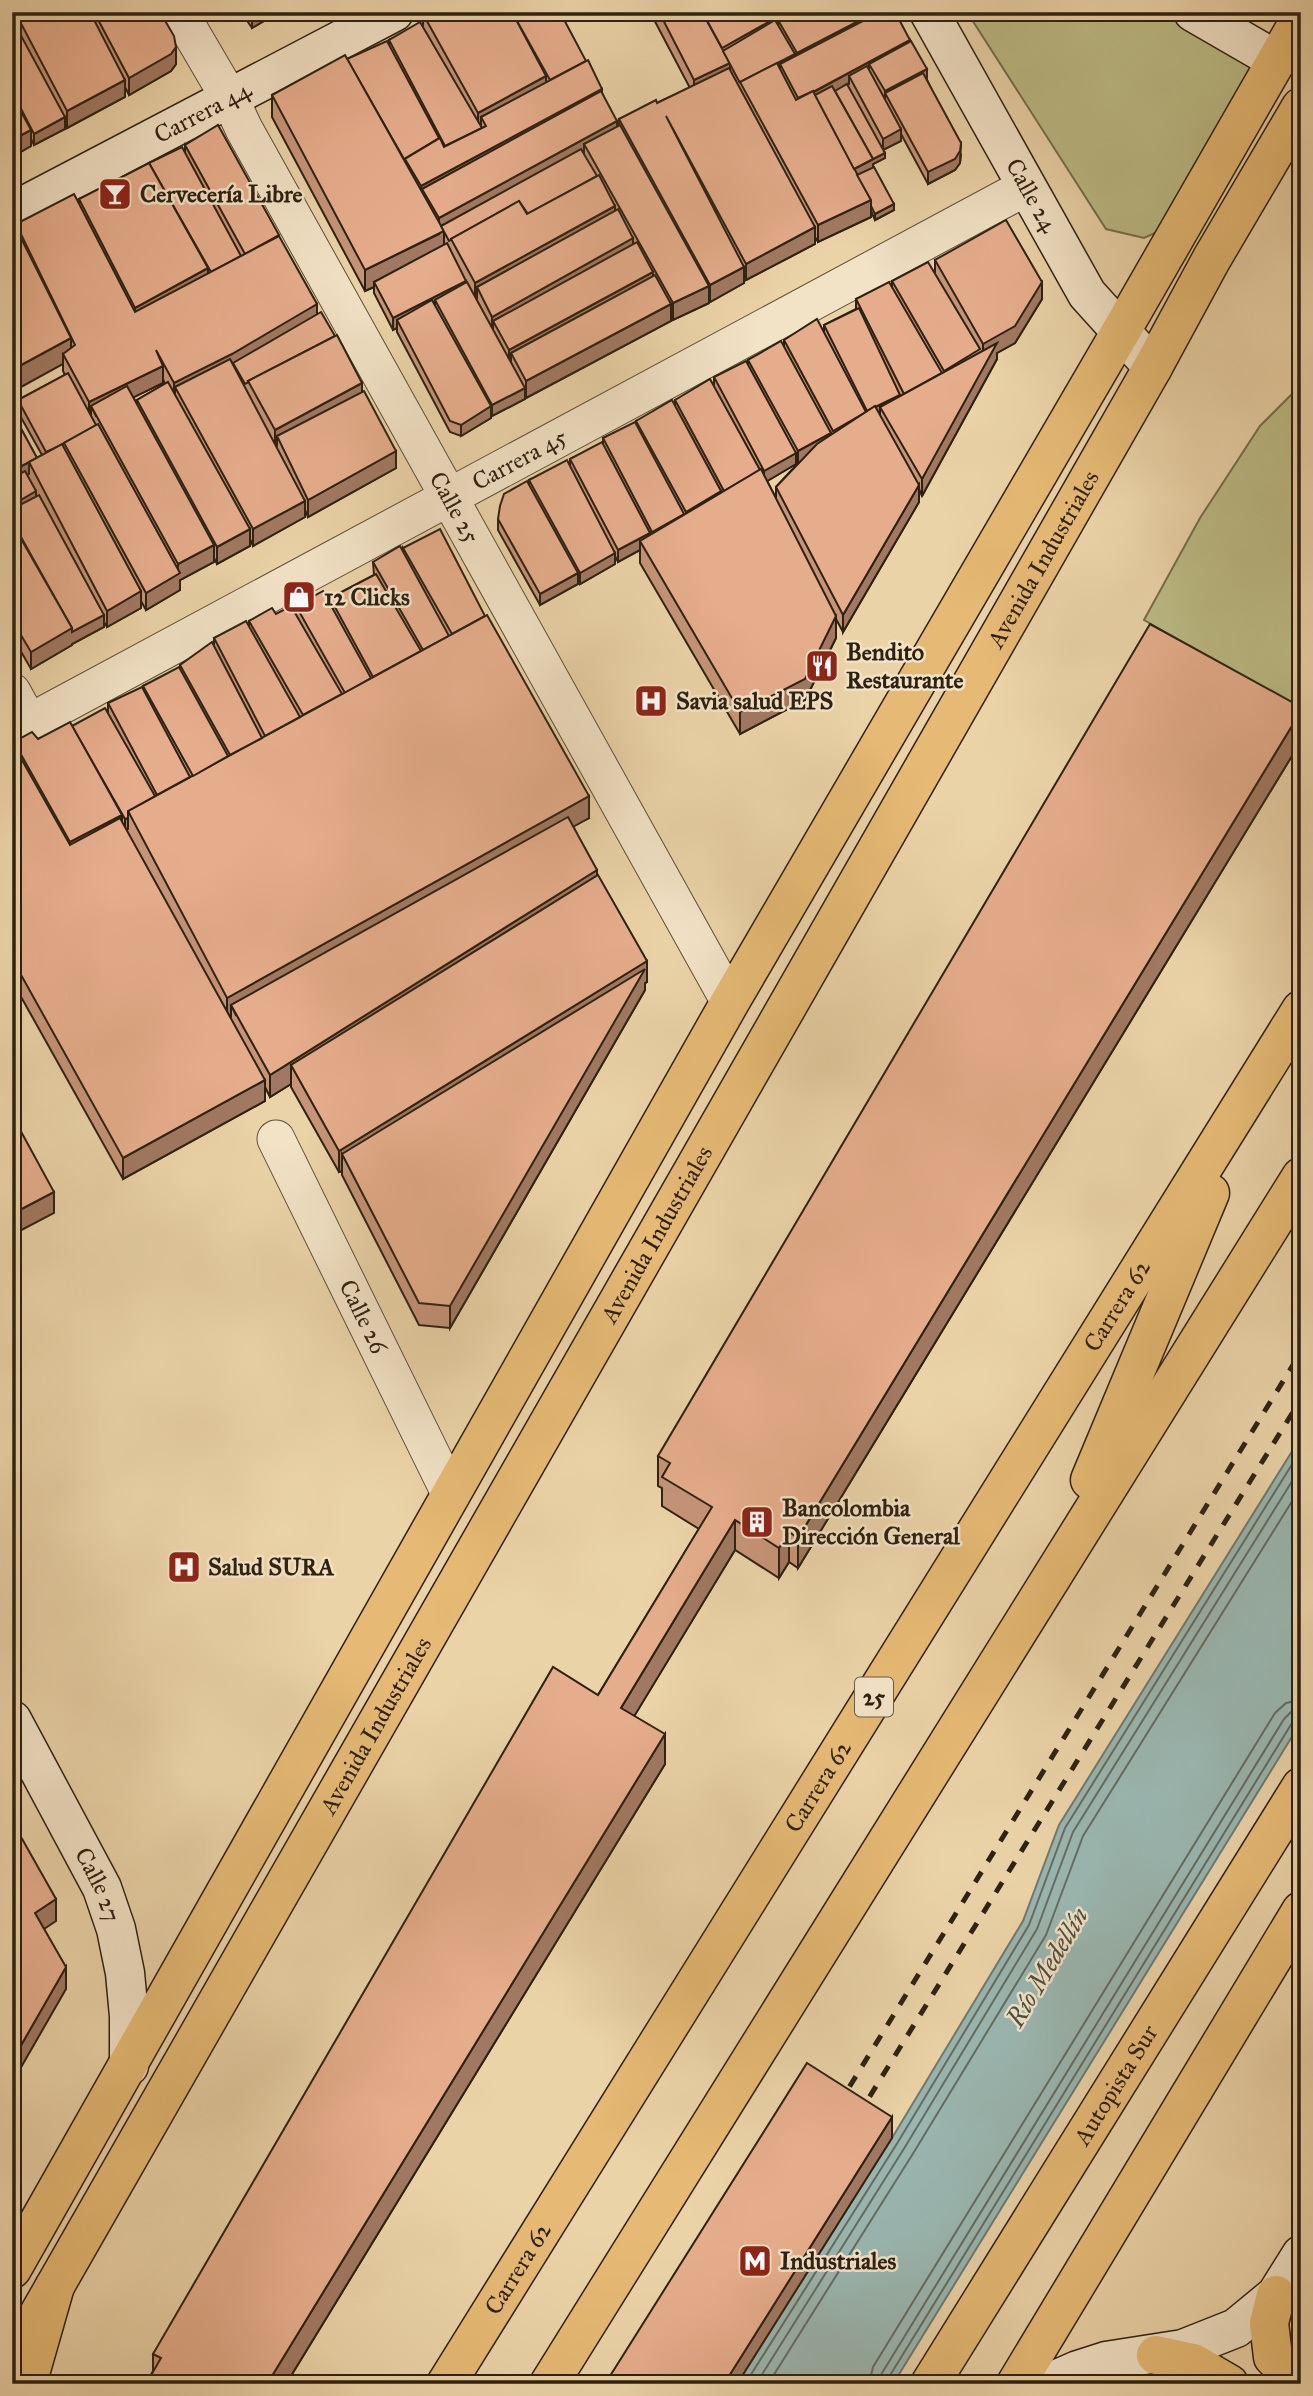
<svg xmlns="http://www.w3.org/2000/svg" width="1313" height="2396" viewBox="0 0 1313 2396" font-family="'IM FELL Great Primer',serif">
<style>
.green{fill:#bcbb85;stroke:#756e4c;stroke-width:2}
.water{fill:#9ab6b0;stroke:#6f7a71;stroke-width:2}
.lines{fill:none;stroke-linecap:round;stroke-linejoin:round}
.shore{stroke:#646c61;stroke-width:2}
.street-casing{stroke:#5d4e38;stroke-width:39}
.secondary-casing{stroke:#2e2112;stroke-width:41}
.primary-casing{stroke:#2e2112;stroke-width:41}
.highway-casing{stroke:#2e2112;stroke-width:41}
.street{stroke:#f2e2c6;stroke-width:37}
.secondary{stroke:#f2e2c6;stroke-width:38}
.primary{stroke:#e6ba74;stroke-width:38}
.highway{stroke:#e6ba74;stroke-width:38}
.rail{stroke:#2e2112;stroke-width:5;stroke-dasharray:12 12;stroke-linecap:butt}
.wall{fill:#c69578;stroke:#2e2112;stroke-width:2;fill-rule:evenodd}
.shaded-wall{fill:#a17962;stroke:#2e2112;stroke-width:2}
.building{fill:#e6ad8c;stroke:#2e2112;stroke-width:2}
.labels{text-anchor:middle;stroke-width:5;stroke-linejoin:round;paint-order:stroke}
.shield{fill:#f2e2c6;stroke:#695b48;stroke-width:2}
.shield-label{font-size:23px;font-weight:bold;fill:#2e2112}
.street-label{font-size:24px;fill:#2e2112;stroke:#f2e2c6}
.poi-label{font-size:24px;font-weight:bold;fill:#2e2112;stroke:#f2e2c6;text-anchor:start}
.water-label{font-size:26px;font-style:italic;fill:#4e4e41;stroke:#f2e2c6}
</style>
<rect width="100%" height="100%" fill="#ebd3a8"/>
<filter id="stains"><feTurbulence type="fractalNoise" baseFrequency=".00286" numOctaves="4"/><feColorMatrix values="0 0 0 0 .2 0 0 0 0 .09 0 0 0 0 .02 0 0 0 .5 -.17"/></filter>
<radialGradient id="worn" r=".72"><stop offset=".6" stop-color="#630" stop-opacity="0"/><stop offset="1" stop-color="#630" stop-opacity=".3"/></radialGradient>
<g class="green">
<polygon points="967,12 1170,12 1257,61 1166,228 1144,238 1106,229"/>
<polygon points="1300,386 1301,387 1301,712 1144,620 1200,518 1260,426"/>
</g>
<polygon class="water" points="1301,1437 1301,1722 893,2384 737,2384 892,2138 1023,1921 1059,1825"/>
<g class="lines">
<g class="shore">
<polyline points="745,2384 898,2142 1029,1925 1065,1828 1301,1450"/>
<polyline points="756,2384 905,2147 1037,1929 1073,1832 1301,1467"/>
<polyline points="768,2384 914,2152 1046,1935 1083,1836 1301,1487"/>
<polyline points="869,2384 873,2367 1275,1713 1286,1703 1301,1700"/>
<polyline points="879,2384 882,2373 1284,1719 1291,1712 1301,1711"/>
<polyline points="888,2384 889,2377 1292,1723 1301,1719"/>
</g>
<defs>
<g id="street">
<path id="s1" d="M 179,12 L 230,99 L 244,129 L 730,1002"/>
<polyline points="12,692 29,723"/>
<path id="s2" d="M 12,732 L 1026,187"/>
<path id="s3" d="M 276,1139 L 451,1495"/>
</g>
<g id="secondary">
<path id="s4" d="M 929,12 L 1087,294 L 1153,367"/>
<polyline points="1193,12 1276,60"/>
<path id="s5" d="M 12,212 L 394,12"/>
<path id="s6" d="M 12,1720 L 102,1888 L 116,1929 L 125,1973 L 129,2016 L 129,2066"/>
<polyline points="1046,2384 1078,2370 1106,2361 1183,2349 1236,2328 1276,2295 1301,2255"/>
</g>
<g id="primary">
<polyline points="12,2269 730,1002 1120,333 1301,18"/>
<polyline points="1276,2295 1269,2323 1273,2357 1301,2384"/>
<polyline points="1156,2355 1193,2363 1229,2384"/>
<path id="s7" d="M 12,2361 L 1153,367 L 1211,260 L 1301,107"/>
</g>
<g id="highway">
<polyline points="1090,1480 1210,1193"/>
<polyline points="27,2384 55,2286"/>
<path id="s8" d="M 446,2384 L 1301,1010"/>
<polyline points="549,2384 1301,1177"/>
<path id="s9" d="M 930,2384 L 1301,1787"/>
<polyline points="1016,2384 1301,1911"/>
</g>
</defs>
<use href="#street" class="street-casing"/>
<use href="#secondary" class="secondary-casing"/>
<use href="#primary" class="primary-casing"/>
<use href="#highway" class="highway-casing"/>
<use href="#street" class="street"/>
<use href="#secondary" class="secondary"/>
<use href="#primary" class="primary"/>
<use href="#highway" class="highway"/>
<g class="rail">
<polyline points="837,2107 1301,1352"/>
<polyline points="857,2117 1301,1399"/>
</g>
</g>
<g class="wall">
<polygon points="12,12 160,12 176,64 171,71 129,95 125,87 125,97 67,128 65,123 65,129 34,145 31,139 31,146 12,157"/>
<polygon points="241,12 279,12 252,28"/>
<polygon points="650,12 895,12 910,42 961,155 960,163 955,170 928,184 901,134 901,141 883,150 885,158 873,164 873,167 894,210 875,220 871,211 871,217 818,242 815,237 815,244 746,280 744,277 744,283 710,302 709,299 709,303 673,320 671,316 671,321 526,398 525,395 525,399 492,416 491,414 491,418 461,436 450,432 397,332 397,328 393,330 374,293 374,287 365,291 272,117 272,95 347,59 389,44 389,40 423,26 423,14 602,93 617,126 619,125 619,119 657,103 690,88"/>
<path d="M 185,145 L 317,314 L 362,392 L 396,468 L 308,517 L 305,510 L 305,517 L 253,546 L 250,539 L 250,546 L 217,564 L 214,558 L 214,562 L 180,580 L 180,590 L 146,610 L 141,601 L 141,608 L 107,627 L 104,622 L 104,627 L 72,644 L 72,645 L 31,669 L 12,636 L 12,412 L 37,458 L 42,455 L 18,412 L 18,400 L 65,375 L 63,371 L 63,364 L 16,229 L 16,224 L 79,205 L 79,199 L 185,153 ZM 163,379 L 165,384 L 137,400 L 137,404 L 133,397 L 163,383 Z"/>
<path d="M 935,260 L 1042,299 L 1015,343 L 997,353 L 997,359 L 922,496 L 919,489 L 919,502 L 843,632 L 836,619 L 836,638 L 805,700 L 740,734 L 640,563 L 640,550 L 618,562 L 615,556 L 615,564 L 580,584 L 578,580 L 578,584 L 540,605 L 498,530 L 498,519 L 529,485 L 529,480 L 570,466 L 570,459 L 603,444 L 603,438 L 636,425 L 636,421 L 675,406 L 675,400 L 714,386 L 714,377 L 748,366 L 748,360 L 784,346 L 784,340 L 824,331 L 824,325 L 856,309 L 856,299 L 892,287 L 892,281 L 935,272 ZM 796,459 L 798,463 L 800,461 L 776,487 L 776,498 L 767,481 L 796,464 Z"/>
<polygon points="403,548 589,818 573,826 647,982 645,983 645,990 450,1328 419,1325 342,1175 342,1171 339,1172 291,1087 291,1084 270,1097 265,1087 265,1101 123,1179 20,995 12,999 12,747 14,746 14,742 38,739 108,713 108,703 143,690 143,686 180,670 180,665 214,645 214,638 249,627 249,621 276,614 296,614 296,606 330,603 330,598 374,575 373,562 403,553"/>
<polygon points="1301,707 1301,741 798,1568 789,1562 779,1578 735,1550 634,1716 665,1764 286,2384 146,2384 153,2371 153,2354 598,1695 699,1529 662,1506 662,1488 658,1486 658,1456"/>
</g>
<g class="shaded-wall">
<polygon points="252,12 279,12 252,28"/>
<polygon points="876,12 894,12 797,65 797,53"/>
<polygon points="781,15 781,25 778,20 778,28 722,52 722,48"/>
<polygon points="910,40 910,52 869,64 869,73 849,76 849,84 818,101 799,100"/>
<polygon points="176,47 176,64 171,71 129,95 129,78"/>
<polygon points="795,54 795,66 780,64 780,74 741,83"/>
<polygon points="730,63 730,80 694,97 694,80"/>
<polygon points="927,69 927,80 885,93 885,102 885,91"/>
<polygon points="546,76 546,92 481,117 481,128 478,130 478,113"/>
<polygon points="125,80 125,97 67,128 67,111"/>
<polygon points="602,89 602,106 422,189 422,202 421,203 421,186"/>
<polygon points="65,117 65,129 34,145 34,134"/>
<polygon points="617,121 617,138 584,144 584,156 444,231 444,253 374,282 374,287 365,291 365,270 439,234 439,218"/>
<polygon points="901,129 901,141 883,150 883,139"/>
<polygon points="31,130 31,146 12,157 12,140"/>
<polygon points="961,143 960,163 955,170 928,184 928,172"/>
<polygon points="885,153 885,158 873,164 873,170 856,179 854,169"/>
<polygon points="871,200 871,217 818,242 818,225"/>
<polygon points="894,204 894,210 875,220 875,214"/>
<polygon points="615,206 615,223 477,287 477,299 475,300 475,283"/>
<polygon points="815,227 815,244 746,280 746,264"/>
<polygon points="633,238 633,255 493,321 493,334 492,334 492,317"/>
<polygon points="744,267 744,283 710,302 710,285"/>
<polygon points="208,268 208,285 135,325 135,308"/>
<polygon points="653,272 653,288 511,353 511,366 509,367 509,350"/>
<polygon points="466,281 466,292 435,300 435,308 397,320 397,328 393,330 393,318"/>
<polygon points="1042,282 1042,299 1015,343 997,353 997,359 922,496 922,479 983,361 983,344"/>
<polygon points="709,286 709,303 673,320 673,303"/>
<polygon points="317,304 317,321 236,368 175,387 175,399 174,399 174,383"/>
<polygon points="671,304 671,321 526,398 526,381"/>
<polygon points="71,338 71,360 63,354 63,364 12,392 12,370"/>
<polygon points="163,366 163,383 96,416 91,406 91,418 89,419 89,402"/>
<polygon points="362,383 362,400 277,436 277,446 275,447 275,430"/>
<polygon points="525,388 525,399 492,416 492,405"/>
<polygon points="900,395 880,407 880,416 867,411"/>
<polygon points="491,406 491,418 461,436 461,425"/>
<polygon points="831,433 831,444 798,463 798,451"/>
<polygon points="396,451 396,468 308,517 308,500"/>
<polygon points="796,453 796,464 764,483 764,471"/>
<polygon points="29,462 29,474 12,483 12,471"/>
<polygon points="919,485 919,502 843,632 843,615"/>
<polygon points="36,491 36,502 12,517 12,505"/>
<polygon points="721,491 721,502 686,523 686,512"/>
<polygon points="305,501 305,517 253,546 253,529"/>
<polygon points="250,529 250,546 217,564 217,547"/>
<polygon points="650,533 650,544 640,541 640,550 618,562 618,550"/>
<polygon points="214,545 214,562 180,580 180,590 146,610 146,593 178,574 178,564"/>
<polygon points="615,553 615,564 580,584 580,573"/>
<polygon points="578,573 578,584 540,605 540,594"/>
<polygon points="141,591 141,608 107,627 107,611"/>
<polygon points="104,615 104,627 72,644 72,645 31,669 31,652 72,628"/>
<polygon points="836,616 836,638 805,700 740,734 740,712"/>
<polygon points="1301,711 1301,741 798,1568 798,1538"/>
<polygon points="589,796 589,818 236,1015 231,1005 231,1018 227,1020 227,998"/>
<polygon points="122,815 122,832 70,859 70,842"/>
<polygon points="128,818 128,829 125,831 125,819"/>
<polygon points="597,870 597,891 291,1065 291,1084 270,1097 270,1075"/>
<polygon points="647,961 647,982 645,983 645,990 450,1328 450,1306 342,1154 342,1171 339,1172 339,1151"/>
<polygon points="20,973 20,995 12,999 12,977"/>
<polygon points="265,1080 265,1101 123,1179 123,1158"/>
<polygon points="54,1192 54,1213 12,1235 12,1214"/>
<polygon points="735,1520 735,1550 621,1738 621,1708"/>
<polygon points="789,1532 789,1562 779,1578 779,1548"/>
<polygon points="665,1734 665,1764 286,2384 267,2384"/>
<polygon points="56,1899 56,1921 35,1935 35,1913"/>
<polygon points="66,1967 66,1989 12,2083 12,2061"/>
<polygon points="892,2117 892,2138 737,2384 724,2384"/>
</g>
<g class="building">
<polygon points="15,12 90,12 125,80 67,111"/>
<polygon points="94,12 160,12 174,36 176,47 171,54 129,78"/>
<polygon points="427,12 512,12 546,76 478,113 423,14"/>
<polygon points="512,12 560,12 586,61 550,80"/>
<polygon points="659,12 702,12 730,63 694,80"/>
<polygon points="708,12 780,12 781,15 722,48 704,15"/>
<polygon points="791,12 876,12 797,53 778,20"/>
<polygon points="880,12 895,12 910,40 813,92 813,91 798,98 780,64"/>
<polygon points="12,19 65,117 34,134 12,91"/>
<polygon points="775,20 795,54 740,82 740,83 723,51"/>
<polygon points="420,22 482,128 445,146 389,40"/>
<polygon points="387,41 439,138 404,159 347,59"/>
<polygon points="911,41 927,69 885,91 869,64"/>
<polygon points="345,55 444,231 365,270 272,95"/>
<polygon points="588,60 602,89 421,186 405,159 440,138 444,147 486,126 481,117"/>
<polygon points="777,63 796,100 813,91 871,200 818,225 740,82"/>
<polygon points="867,66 901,129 883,139 849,76"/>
<polygon points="729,68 815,227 746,264 666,116 744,267 710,285 619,119 656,100 657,103"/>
<polygon points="923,73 961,143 960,151 955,159 928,172 885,93"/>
<polygon points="847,84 885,153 873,159 835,91"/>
<polygon points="832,86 873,159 854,169 815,95"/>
<polygon points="601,91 617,121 439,218 422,189"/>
<polygon points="12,95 31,130 12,140"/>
<polygon points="218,125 279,235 245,254 185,145"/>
<polygon points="620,125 709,286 673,303 584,144"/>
<polygon points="182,147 241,256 211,272 149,163"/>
<polygon points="581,149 597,176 528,214 519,201 451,239 451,240 449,241 441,226"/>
<polygon points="149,163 208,268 135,308 79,199"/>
<polygon points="874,167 894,204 875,214 871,206 871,200 857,175"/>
<polygon points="599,175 615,206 475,283 451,239 519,201 527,214"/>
<polygon points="74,194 135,312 279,236 317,304 232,354 174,383 156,350 163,366 89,402 63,354 75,345 16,224"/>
<polygon points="618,209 633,238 492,317 477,287"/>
<polygon points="1006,220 1042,282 1015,326 983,344 935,260"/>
<polygon points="16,228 71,338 12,370 12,231"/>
<polygon points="637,242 653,272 509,350 493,321"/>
<polygon points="447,243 466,281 393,318 374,282"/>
<polygon points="928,262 980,349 944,371 892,281"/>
<polygon points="655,275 671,304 526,381 511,353"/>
<polygon points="467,282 525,388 492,405 435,300"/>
<polygon points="889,282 942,373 904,394 856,299"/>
<polygon points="432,300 491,406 461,425 450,421 397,320"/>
<polygon points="859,308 900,395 867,411 824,325"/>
<polygon points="321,312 335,336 248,381 249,382 245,384 233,363"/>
<polygon points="817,319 866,412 833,431 784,340"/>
<polygon points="337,335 362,383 275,430 248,381"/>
<polygon points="781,341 831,433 798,451 748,360"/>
<polygon points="997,343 922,479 880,407"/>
<polygon points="230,359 305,501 253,529 175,387"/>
<polygon points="746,361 796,453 764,471 714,377"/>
<polygon points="68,373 96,425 64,443 64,444 46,452 18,400"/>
<polygon points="710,379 760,470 724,491 675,400"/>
<polygon points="168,382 250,529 217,547 137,400"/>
<polygon points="127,386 214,545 178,564 91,406"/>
<polygon points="364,391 396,451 308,500 277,436"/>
<polygon points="672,400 721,491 686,512 636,421"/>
<polygon points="875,406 919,485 843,615 776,487 817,444"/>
<polygon points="12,412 37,458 12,471"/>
<polygon points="635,422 684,514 652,532 603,438"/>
<polygon points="98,424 180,573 146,593 64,443"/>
<polygon points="602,442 650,533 618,550 570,459"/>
<polygon points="62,444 141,591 107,611 29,462"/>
<polygon points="567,460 615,553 580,573 529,480"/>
<polygon points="761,469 836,616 805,679 740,712 640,541"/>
<polygon points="25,471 36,491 12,505 12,478"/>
<polygon points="527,481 578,573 540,594 498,519 500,506 504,494"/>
<polygon points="39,495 104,615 72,632 72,628 12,521 12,509"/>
<polygon points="12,523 72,628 31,652 12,620"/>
<polygon points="440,529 485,616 452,634 403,548"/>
<polygon points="400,546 449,636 423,650 373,562"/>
<polygon points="376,574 421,651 373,677 330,598"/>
<polygon points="323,591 371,678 345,693 296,606"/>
<polygon points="291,606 342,694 303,715 249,621 272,608 276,614"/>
<polygon points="487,615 589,796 227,998 128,811"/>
<polygon points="246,621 300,717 265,736 214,638"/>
<polygon points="1150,624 1301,707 1301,711 798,1538 789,1532 779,1548 735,1520 621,1708 665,1734 267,2384 146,2384 161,2358 153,2354 553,1667 598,1695 712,1507 662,1477 670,1463 658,1456"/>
<polygon points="212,642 262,738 230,755 180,665"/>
<polygon points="179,667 228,756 193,776 143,686"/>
<polygon points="142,687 190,777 157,795 108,703"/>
<polygon points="105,708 155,796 128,811 128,818 125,819 72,726"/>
<polygon points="70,722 122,815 70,842 14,742 32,732 38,739"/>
<polygon points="14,746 70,845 120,818 265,1080 123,1158 20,973 12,977 12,747"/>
<polygon points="568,817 597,870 270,1075 231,1005"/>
<polygon points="598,875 647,961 339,1151 291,1065"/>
<polygon points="645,969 450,1306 419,1303 342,1154"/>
<polygon points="12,1115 54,1192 12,1214"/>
<polygon points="12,1821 56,1899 35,1913 66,1967 12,2061"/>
<polygon points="807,2063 892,2117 724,2384 605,2384"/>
</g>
<defs>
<symbol id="bar-square" viewBox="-11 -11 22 22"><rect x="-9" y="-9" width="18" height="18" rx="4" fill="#8f2418" stroke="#f2e2c6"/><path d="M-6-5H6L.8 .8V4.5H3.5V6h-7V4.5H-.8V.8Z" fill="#fff"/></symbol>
<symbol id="shop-square" viewBox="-11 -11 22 22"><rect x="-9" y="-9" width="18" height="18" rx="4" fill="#8f2418" stroke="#f2e2c6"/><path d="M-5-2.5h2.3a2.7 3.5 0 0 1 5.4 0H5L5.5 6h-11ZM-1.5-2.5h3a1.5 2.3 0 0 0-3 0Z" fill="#fff"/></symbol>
<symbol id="restaurant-square" viewBox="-11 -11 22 22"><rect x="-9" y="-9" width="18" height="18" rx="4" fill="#8f2418" stroke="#f2e2c6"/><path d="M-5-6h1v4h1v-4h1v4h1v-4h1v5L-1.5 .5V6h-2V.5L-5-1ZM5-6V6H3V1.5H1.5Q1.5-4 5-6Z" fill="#fff"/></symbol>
<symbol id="hospital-square" viewBox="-11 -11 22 22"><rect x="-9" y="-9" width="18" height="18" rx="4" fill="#8f2418" stroke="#f2e2c6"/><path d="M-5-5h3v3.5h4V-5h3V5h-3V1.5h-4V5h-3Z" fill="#fff"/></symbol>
<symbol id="building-square" viewBox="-11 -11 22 22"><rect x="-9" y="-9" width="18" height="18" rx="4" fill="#8f2418" stroke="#f2e2c6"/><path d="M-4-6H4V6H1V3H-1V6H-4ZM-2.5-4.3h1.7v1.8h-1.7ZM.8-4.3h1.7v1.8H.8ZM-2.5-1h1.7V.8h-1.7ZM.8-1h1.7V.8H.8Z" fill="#fff"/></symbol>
<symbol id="metro-square" viewBox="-11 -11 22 22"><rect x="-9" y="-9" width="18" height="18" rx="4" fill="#8f2418" stroke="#f2e2c6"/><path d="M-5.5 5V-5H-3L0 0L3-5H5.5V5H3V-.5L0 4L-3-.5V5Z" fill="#fff"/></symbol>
</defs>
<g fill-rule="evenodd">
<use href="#bar-square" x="96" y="175" width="38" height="38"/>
<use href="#shop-square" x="280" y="578" width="38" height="38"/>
<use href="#restaurant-square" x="803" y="647" width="38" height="38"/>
<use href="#hospital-square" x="632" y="682" width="38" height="38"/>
<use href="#building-square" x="738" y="1503" width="38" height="38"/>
<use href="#hospital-square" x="165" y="1548" width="38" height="38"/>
<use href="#metro-square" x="736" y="2242" width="38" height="38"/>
</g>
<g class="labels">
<rect class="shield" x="855" y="1677.5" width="38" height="39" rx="5"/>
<g class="shield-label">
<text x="874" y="1705">25</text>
</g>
<g class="street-label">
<text dy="8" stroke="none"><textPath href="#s5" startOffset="215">Carrera 44</textPath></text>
<text dy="8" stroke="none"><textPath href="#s4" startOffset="210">Calle 24</textPath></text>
<text dy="8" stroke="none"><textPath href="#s2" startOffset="576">Carrera 45</textPath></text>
<text dy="8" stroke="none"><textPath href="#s1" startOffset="567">Calle 25</textPath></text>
<text dy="8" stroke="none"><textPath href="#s7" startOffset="2076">Avenida Industriales</textPath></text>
<text dy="8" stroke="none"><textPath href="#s7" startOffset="1298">Avenida Industriales</textPath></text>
<text dy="8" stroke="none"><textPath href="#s8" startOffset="1270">Carrera 62</textPath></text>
<text dy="8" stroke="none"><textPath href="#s3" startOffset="198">Calle 26</textPath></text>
<text dy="8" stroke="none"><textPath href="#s7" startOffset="732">Avenida Industriales</textPath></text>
<text dy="8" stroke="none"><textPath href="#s8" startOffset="704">Carrera 62</textPath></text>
<text dy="8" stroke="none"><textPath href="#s6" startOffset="186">Calle 27</textPath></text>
<text dy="8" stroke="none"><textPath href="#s9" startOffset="352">Autopista Sur</textPath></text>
<text dy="8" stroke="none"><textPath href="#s8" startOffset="136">Carrera 62</textPath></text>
</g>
<g class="poi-label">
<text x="140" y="202">Cervecería Libre</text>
<text x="324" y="605">12 Clicks</text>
<text x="846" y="660">Bendito<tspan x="846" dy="28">Restaurante</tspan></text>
<text x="676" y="709">Savia salud EPS</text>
<text x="782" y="1516">Bancolombia<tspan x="782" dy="28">Dirección General</tspan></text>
<text x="208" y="1575">Salud SURA</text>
<text x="780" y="2269">Industriales</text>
</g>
<g class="water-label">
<text transform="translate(1047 1967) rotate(-59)" y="9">Río Medellín</text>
</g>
</g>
<rect width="1313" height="2396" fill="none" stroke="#ebd3a8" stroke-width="42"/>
<rect x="14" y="14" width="1285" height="2368" fill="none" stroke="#2e2112" stroke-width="3.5"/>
<rect x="21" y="21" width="1271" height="2354" fill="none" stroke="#2e2112" stroke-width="2"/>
<rect width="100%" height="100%" filter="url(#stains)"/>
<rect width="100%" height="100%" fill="url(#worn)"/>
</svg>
